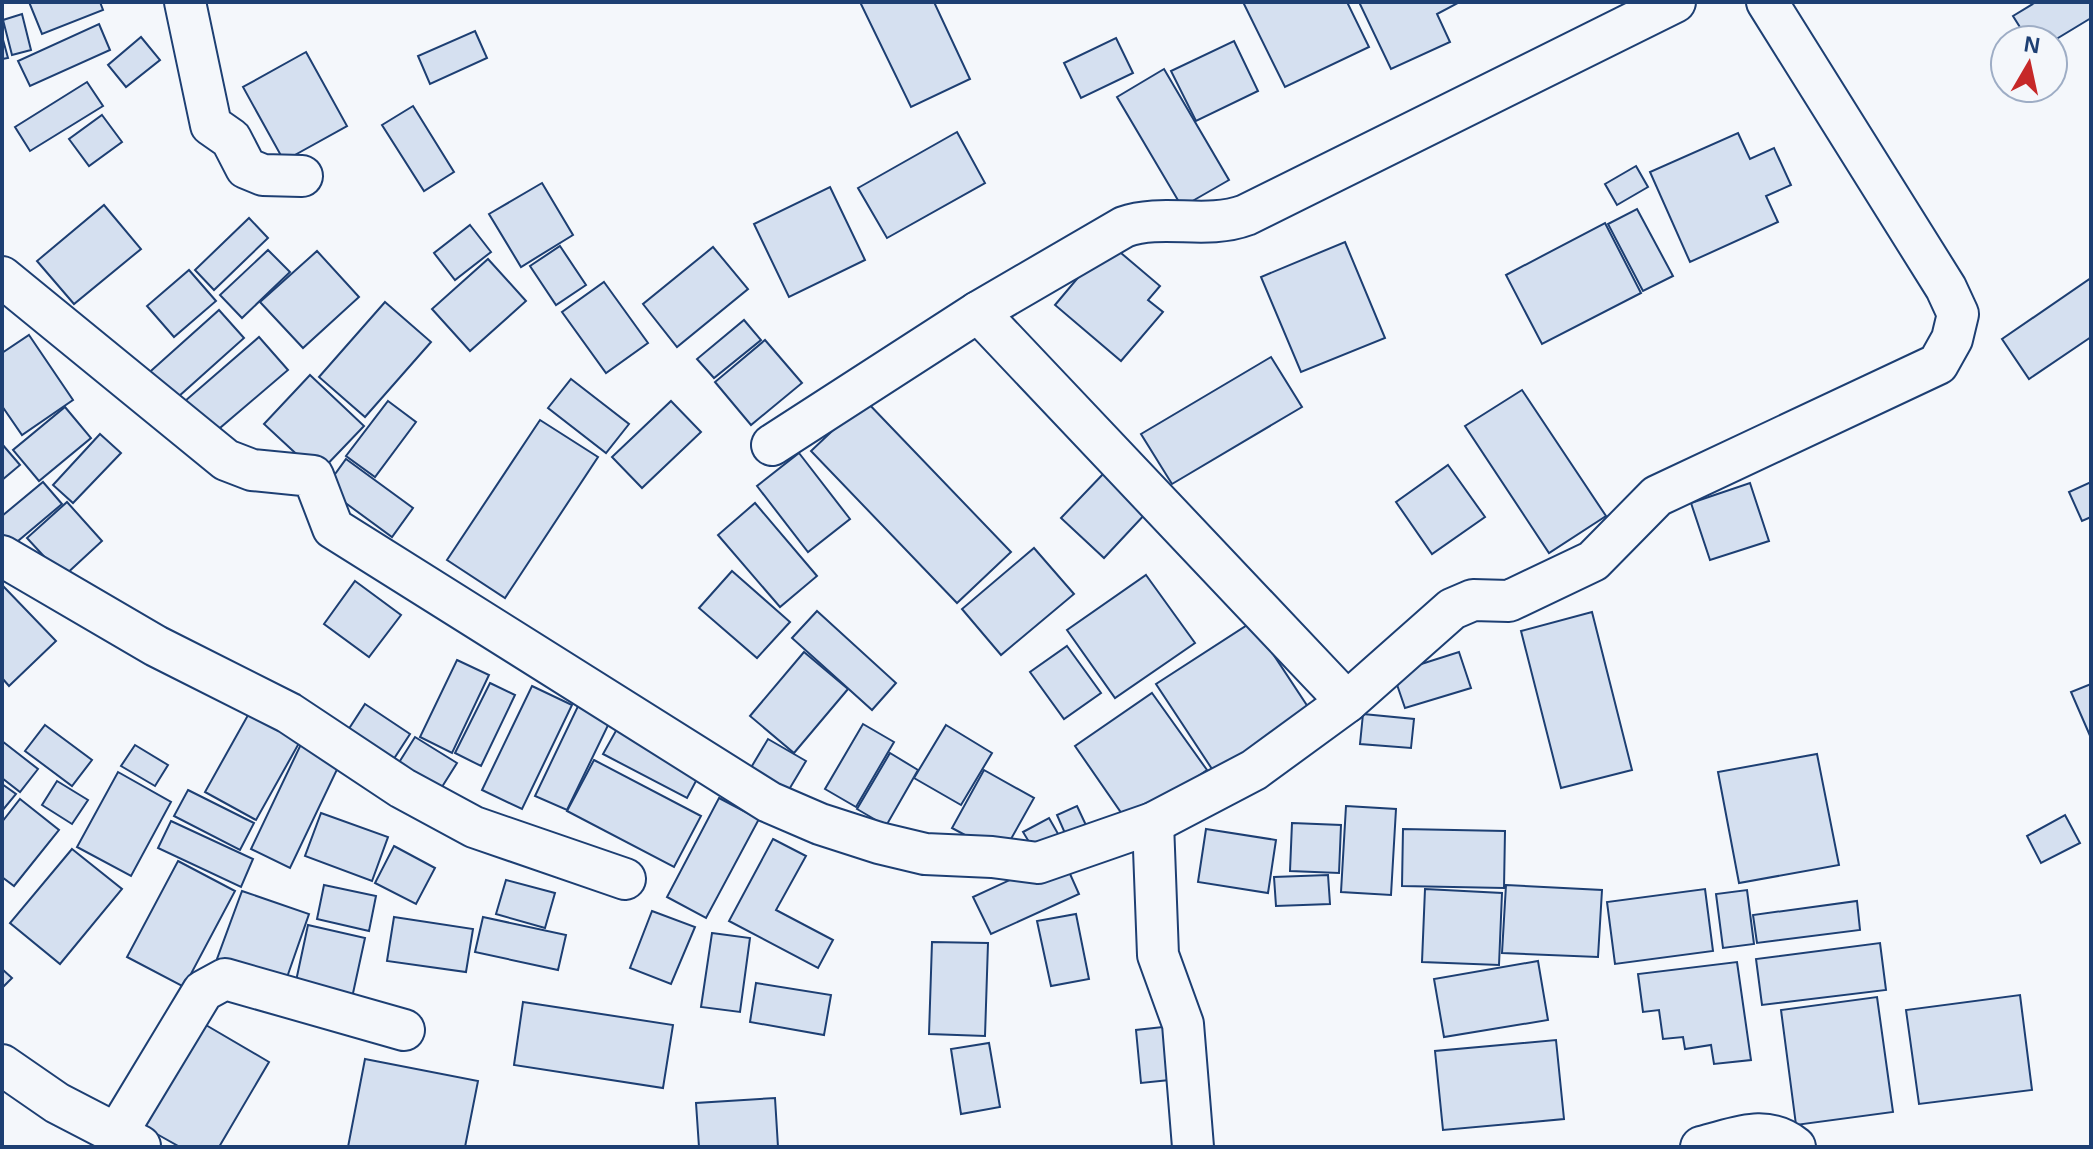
<svg xmlns="http://www.w3.org/2000/svg" width="2093" height="1149" viewBox="0 0 2093 1149" font-family="Arial,sans-serif">
<style>
.building{fill:#d5e0f0;stroke:#1d3f73;stroke-width:2}
.lines{fill:none;stroke-linecap:round;stroke-linejoin:round}
.street-casing{stroke:#1d3f73;stroke-width:44}
.street{stroke:#f4f7fb;stroke-width:40}
</style>
<rect width="100%" height="100%" fill="#f4f7fb"/>
<g class="building">
<polygon points="29,2 100,2 103,10 42,34"/>
<polygon points="860,2 934,2 970,79 911,107"/>
<polygon points="1243,2 1347,2 1369,47 1285,87"/>
<polygon points="1359,2 1458,2 1458,3 1437,14 1450,42 1391,69"/>
<polygon points="2036,2 2091,2 2091,18 2053,41 2028,40 2013,16"/>
<polygon points="22,14 31,50 12,55 3,20"/>
<polygon points="99,24 110,50 30,86 18,61"/>
<polygon points="475,31 487,58 430,84 418,56"/>
<polygon points="2,36 8,58 2,59"/>
<polygon points="141,37 160,60 126,87 108,65"/>
<polygon points="1116,38 1133,73 1081,98 1064,63"/>
<polygon points="1234,41 1258,91 1196,121 1171,71"/>
<polygon points="306,52 347,126 284,161 243,87"/>
<polygon points="1164,69 1229,180 1182,207 1117,97"/>
<polygon points="87,82 103,106 30,151 15,127"/>
<polygon points="413,106 454,172 424,191 382,125"/>
<polygon points="102,115 122,142 89,166 69,139"/>
<polygon points="957,132 985,183 887,238 858,188"/>
<polygon points="1738,133 1750,159 1774,148 1791,185 1766,196 1778,222 1690,262 1650,172"/>
<polygon points="1636,166 1648,187 1617,205 1605,184"/>
<polygon points="542,183 573,235 521,267 489,214"/>
<polygon points="830,187 865,260 789,297 754,224"/>
<polygon points="104,205 141,249 74,304 37,261"/>
<polygon points="1637,209 1673,276 1643,291 1608,224"/>
<polygon points="249,218 268,238 214,290 195,270"/>
<polygon points="1605,223 1641,293 1542,344 1506,275"/>
<polygon points="470,225 491,252 455,280 434,253"/>
<polygon points="1108,242 1160,286 1148,300 1163,312 1121,361 1055,305"/>
<polygon points="1345,242 1385,338 1301,372 1261,277"/>
<polygon points="560,246 586,285 556,305 530,266"/>
<polygon points="713,247 748,289 677,347 643,304"/>
<polygon points="268,250 290,272 242,318 220,295"/>
<polygon points="317,251 359,297 303,348 260,302"/>
<polygon points="488,259 526,301 470,351 432,309"/>
<polygon points="189,270 216,301 174,337 147,306"/>
<polygon points="2091,278 2091,337 2029,379 2002,339"/>
<polygon points="604,282 648,343 606,373 562,312"/>
<polygon points="385,302 431,342 365,417 319,377"/>
<polygon points="219,310 244,338 169,405 143,378"/>
<polygon points="744,320 761,340 714,378 697,359"/>
<polygon points="29,335 73,400 22,435 2,406 2,353"/>
<polygon points="259,337 288,370 214,433 185,401"/>
<polygon points="765,340 802,383 751,425 715,382"/>
<polygon points="1271,357 1302,407 1172,484 1141,434"/>
<polygon points="310,375 364,426 318,474 264,424"/>
<polygon points="571,379 629,424 606,453 548,408"/>
<polygon points="1522,390 1606,516 1549,553 1465,426"/>
<polygon points="865,400 1011,552 957,603 811,451"/>
<polygon points="388,401 416,422 375,477 346,456"/>
<polygon points="671,401 701,432 642,488 612,457"/>
<polygon points="65,407 91,438 39,481 13,450"/>
<polygon points="540,420 598,457 505,598 447,560"/>
<polygon points="100,434 121,453 73,503 53,485"/>
<polygon points="2,444 20,465 2,480"/>
<polygon points="799,453 850,519 808,552 757,486"/>
<polygon points="346,459 413,508 392,537 325,488"/>
<polygon points="1448,465 1485,517 1432,554 1396,502"/>
<polygon points="1105,472 1147,512 1104,558 1061,518"/>
<polygon points="43,482 62,504 12,546 2,533 2,516"/>
<polygon points="2091,482 2091,517 2082,521 2069,492"/>
<polygon points="1750,483 1769,541 1710,560 1691,503"/>
<polygon points="67,502 102,541 63,577 27,538"/>
<polygon points="755,503 817,576 780,607 718,535"/>
<polygon points="1034,548 1074,594 1001,655 962,609"/>
<polygon points="732,571 790,622 757,658 699,608"/>
<polygon points="1146,575 1195,643 1115,698 1067,630"/>
<polygon points="355,581 401,615 369,657 324,624"/>
<polygon points="4,587 56,641 9,686 2,678 2,589"/>
<polygon points="817,611 896,683 872,710 792,638"/>
<polygon points="1592,612 1632,770 1561,788 1521,631"/>
<polygon points="1252,622 1310,710 1214,772 1156,684"/>
<polygon points="1067,646 1101,693 1064,719 1030,672"/>
<polygon points="804,652 848,689 794,753 750,716"/>
<polygon points="1459,652 1471,688 1405,708 1393,673"/>
<polygon points="457,660 489,675 452,753 420,737"/>
<polygon points="490,683 515,695 481,766 455,753"/>
<polygon points="2091,684 2091,738 2071,692"/>
<polygon points="532,686 572,705 522,809 482,790"/>
<polygon points="1152,693 1207,770 1129,824 1075,746"/>
<polygon points="580,702 612,717 567,810 535,796"/>
<polygon points="365,704 410,734 386,771 341,741"/>
<polygon points="252,708 303,736 256,820 205,792"/>
<polygon points="1363,714 1414,719 1411,748 1360,744"/>
<polygon points="622,720 705,764 687,798 603,754"/>
<polygon points="863,724 894,742 856,807 825,789"/>
<polygon points="45,725 92,760 72,786 25,751"/>
<polygon points="946,725 992,753 961,805 914,778"/>
<polygon points="415,737 457,763 435,798 393,772"/>
<polygon points="768,739 806,761 787,793 749,771"/>
<polygon points="303,740 342,759 290,868 251,849"/>
<polygon points="2,741 38,769 20,792 2,778"/>
<polygon points="135,745 168,765 155,786 121,766"/>
<polygon points="890,753 918,770 886,826 857,809"/>
<polygon points="1817,754 1839,865 1739,883 1718,772"/>
<polygon points="594,760 701,816 674,867 567,811"/>
<polygon points="984,770 1034,798 1002,855 952,828"/>
<polygon points="118,772 171,802 131,876 77,847"/>
<polygon points="57,781 88,800 72,824 42,805"/>
<polygon points="2,784 16,794 2,811"/>
<polygon points="188,790 254,823 240,850 174,816"/>
<polygon points="719,798 759,819 706,918 667,897"/>
<polygon points="20,799 59,830 14,886 2,877 2,822"/>
<polygon points="1077,806 1092,838 1071,847 1057,815"/>
<polygon points="1346,806 1396,809 1391,895 1341,892"/>
<polygon points="321,813 388,837 372,881 305,856"/>
<polygon points="2065,815 2080,843 2041,863 2027,836"/>
<polygon points="1049,818 1065,846 1040,860 1023,832"/>
<polygon points="171,821 253,859 241,887 158,848"/>
<polygon points="1292,823 1341,825 1339,873 1290,871"/>
<polygon points="1206,829 1276,840 1268,893 1198,882"/>
<polygon points="1403,829 1505,831 1504,888 1402,886"/>
<polygon points="773,839 806,856 776,910 833,940 818,968 729,921"/>
<polygon points="394,846 435,868 416,904 375,883"/>
<polygon points="72,849 122,889 60,964 10,923"/>
<polygon points="1062,856 1079,894 991,934 973,897"/>
<polygon points="178,861 235,891 184,987 127,957"/>
<polygon points="1328,875 1330,904 1276,906 1274,877"/>
<polygon points="506,880 555,893 545,928 496,914"/>
<polygon points="324,885 376,896 369,931 317,919"/>
<polygon points="1506,885 1602,890 1598,957 1502,953"/>
<polygon points="1425,889 1502,893 1499,965 1422,962"/>
<polygon points="1705,889 1713,951 1615,964 1607,902"/>
<polygon points="1747,890 1754,944 1723,948 1716,894"/>
<polygon points="242,891 309,914 285,983 217,959"/>
<polygon points="1857,901 1860,930 1757,943 1753,915"/>
<polygon points="652,911 695,927 671,984 630,968"/>
<polygon points="1076,914 1089,979 1051,986 1037,921"/>
<polygon points="394,917 473,929 466,972 387,961"/>
<polygon points="483,917 566,935 558,970 475,952"/>
<polygon points="308,925 365,938 350,1007 293,995"/>
<polygon points="712,933 750,938 740,1012 701,1007"/>
<polygon points="932,942 988,943 985,1036 929,1034"/>
<polygon points="1880,943 1886,990 1762,1005 1756,959"/>
<polygon points="1538,961 1548,1020 1444,1037 1434,979"/>
<polygon points="1737,962 1751,1060 1714,1064 1711,1045 1685,1049 1683,1037 1663,1039 1659,1010 1643,1012 1638,974"/>
<polygon points="2,969 12,978 2,988"/>
<polygon points="756,983 831,995 824,1035 750,1022"/>
<polygon points="2020,995 2032,1090 1919,1104 1906,1010"/>
<polygon points="1877,997 1893,1112 1796,1125 1781,1010"/>
<polygon points="523,1002 673,1025 663,1088 514,1065"/>
<polygon points="199,1021 269,1062 219,1147 180,1147 139,1124"/>
<polygon points="1172,1026 1179,1079 1141,1083 1136,1030"/>
<polygon points="1556,1040 1564,1119 1443,1130 1435,1051"/>
<polygon points="989,1043 1000,1107 961,1114 951,1049"/>
<polygon points="365,1059 478,1081 465,1147 348,1147"/>
<polygon points="775,1098 778,1147 699,1147 696,1103"/>
</g>
<g class="lines">
<defs>
<g id="street">
<polyline points="185,2 211,125 231,139 246,168 263,175 302,176"/>
<polyline points="2,277 226,460 252,470 313,476 333,528 769,802 820,824 879,843 925,854 992,857 1038,863 1153,823 1254,770 1347,702 1452,609 1473,600 1509,601 1593,561 1657,496 1938,364 1952,339 1958,314 1946,288 1767,2"/>
<polyline points="978,312 1347,702"/>
<path d="M 772,445 L 978,312 L 1124,227 C 1163,213 1206,230 1246,215 L 1675,2"/>
<polyline points="2,556 156,646 289,713 402,788 474,827 625,879"/>
<polyline points="1153,823 1158,955 1183,1024 1193,1147"/>
<polyline points="2,1065 57,1103 140,1146"/>
<polyline points="116,1135 203,991 225,979 404,1030"/>
<path d="M 1701,1147 C 1735,1139 1765,1123 1795,1147"/>
</g>
</defs>
<use href="#street" class="street-casing"/>
<use href="#street" class="street"/>
</g>
<rect width="2093" height="1149" fill="none" stroke="#1d3f73" stroke-width="8"/>
<g transform="translate(2029 64) rotate(9)"><circle r="38" fill="#f4f7fb" stroke="#9eadc5" stroke-width="2"/>
<path d="M0-6L14 30L0 20L-14 30Z" fill="#c62828"/>
<text y="-12" font-size="22" font-weight="bold" text-anchor="middle" fill="#1d3f73">N</text>
</g>
</svg>
